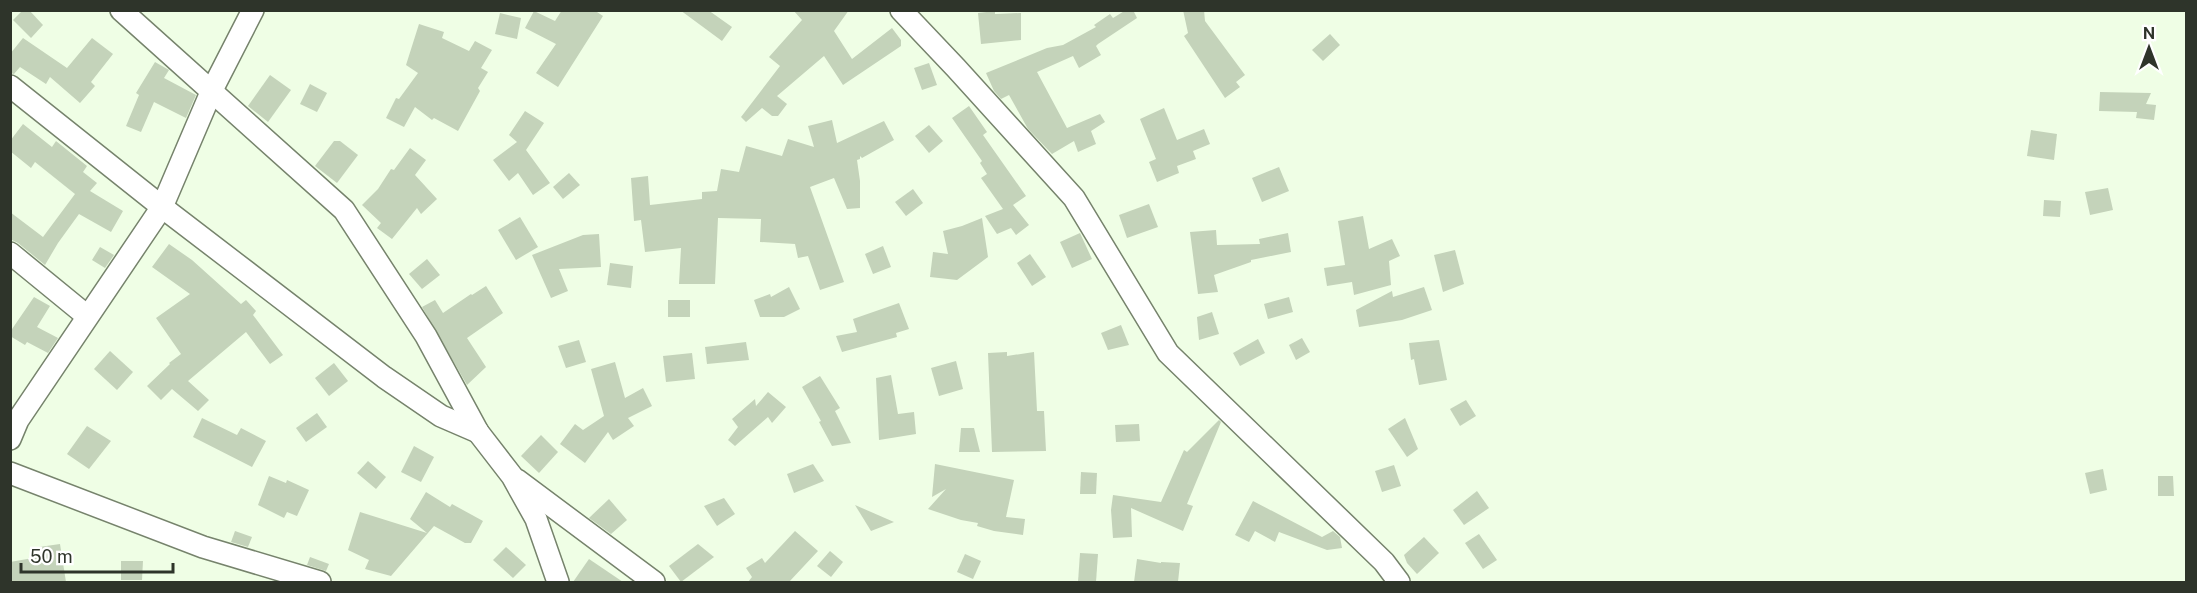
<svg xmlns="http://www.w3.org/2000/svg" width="2197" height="593" viewBox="0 0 2197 593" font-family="'Public Sans',sans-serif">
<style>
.building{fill:#c4d3ba}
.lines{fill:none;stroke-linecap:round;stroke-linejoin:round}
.street-casing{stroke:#76836c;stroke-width:24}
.street{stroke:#fff;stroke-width:21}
</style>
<rect width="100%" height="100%" fill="#effee5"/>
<g class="building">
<polygon points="23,10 29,10 43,25 31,38 13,20"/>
<polygon points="562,10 594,10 603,16 558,87 536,73 556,44 525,28 534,11 555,21"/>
<polygon points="680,10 708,10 732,27 722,41"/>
<polygon points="793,10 849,10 834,31 852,59 892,28 901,40 901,46 843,85 824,56 777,96 787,104 778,116 772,116 762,108 746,122 741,117 780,66 769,57 802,20"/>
<polygon points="1126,10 1133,10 1137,18 1098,44 1096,46 1101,55 1079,68 1073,56 1037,72 1067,128 1100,114 1105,122 1091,131 1096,144 1078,152 1074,141 1052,154 1028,129 1009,95 1001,99 994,91 986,73 1047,48 1063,45 1096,27 1094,25 1110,14 1113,18"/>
<polygon points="1183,10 1204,10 1205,21 1245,75 1236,82 1240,87 1225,98 1184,36 1188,33"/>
<polygon points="995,11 995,14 1021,13 1021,40 981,44 978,13"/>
<polygon points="500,13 521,18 517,39 495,34"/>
<polygon points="419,24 444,32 442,38 469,51 475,41 492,50 481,68 488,72 478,88 480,91 458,131 434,118 432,120 415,107 404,127 386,118 396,98 399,99 418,73 406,65"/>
<polygon points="1330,34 1340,45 1323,61 1312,50"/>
<polygon points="23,38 67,68 92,38 113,54 91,82 95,86 80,103 50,77 46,84 20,67 14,74 10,73 10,54"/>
<polygon points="155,62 169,70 164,78 196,95 186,118 154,102 141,132 126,126 139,95 136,93"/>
<polygon points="929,63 937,85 922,90 914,68"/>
<polygon points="270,75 291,90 268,122 248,106"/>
<polygon points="310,84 327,93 317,112 300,104"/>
<polygon points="2100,92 2151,93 2146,104 2156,105 2154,120 2136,118 2137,112 2099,111"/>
<polygon points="969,106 987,132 983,135 1026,196 1013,205 1029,225 1016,235 1011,228 997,234 985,216 1003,209 981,178 987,174 980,163 982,161 952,118"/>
<polygon points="1164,108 1177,140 1204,129 1210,144 1193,151 1196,159 1177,166 1179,173 1157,182 1149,162 1156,159 1140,119"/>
<polygon points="525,111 544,123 526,150 550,183 533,195 518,173 509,181 493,160 517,142 509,135"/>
<polygon points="832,120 837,143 884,121 894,140 862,158 860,156 860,159 857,160 860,181 860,208 847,209 834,178 810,187 844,282 820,290 808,256 798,258 795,244 760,242 761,219 718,218 715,284 679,284 681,248 645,252 641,220 634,221 631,178 648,176 650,205 702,199 702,192 717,191 721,169 739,172 746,146 782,156 788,139 814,147 808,126"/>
<polygon points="23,124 52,147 56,141 87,166 83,172 97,183 90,191 123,211 111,232 79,214 58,243 45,265 18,243 10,239 10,212 43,237 75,194 35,162 31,168 10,151 10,141"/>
<polygon points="929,125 943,141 929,153 915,136"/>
<polygon points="2031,130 2057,134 2054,160 2027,156"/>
<polygon points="334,141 340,141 358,155 337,183 315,166"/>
<polygon points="410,148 426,160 415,175 437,199 421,214 417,208 392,239 377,228 381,223 362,205 378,189 391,169 394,170"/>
<polygon points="1279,167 1289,191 1262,202 1252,178"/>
<polygon points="569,173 580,185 563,199 553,187"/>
<polygon points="2108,188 2113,210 2090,215 2085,192"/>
<polygon points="913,189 923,203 906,216 895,202"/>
<polygon points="2044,200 2061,201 2060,217 2043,216"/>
<polygon points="1149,204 1158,227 1127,238 1119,215"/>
<polygon points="1363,216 1369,249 1392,239 1400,256 1389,261 1391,285 1354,295 1352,282 1327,286 1324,268 1345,265 1338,221"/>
<polygon points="520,217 538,247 516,260 498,230"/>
<polygon points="982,218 988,257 957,280 930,277 933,252 948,254 943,231 962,226"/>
<polygon points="1216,230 1217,245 1260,244 1259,239 1288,233 1291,252 1251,260 1251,262 1214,275 1218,292 1198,294 1190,232"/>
<polygon points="1080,233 1092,259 1072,268 1060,242"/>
<polygon points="599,234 601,267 559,269 568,291 551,298 532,255 583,235"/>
<polygon points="169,244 192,260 241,304 246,300 256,311 253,315 283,355 270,364 246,332 188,381 209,400 198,411 172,389 161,400 147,386 170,364 169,363 181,354 156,318 190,294 152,267"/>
<polygon points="883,246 891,267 873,274 865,254"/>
<polygon points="100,247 114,255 105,268 92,260"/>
<polygon points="1455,250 1464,284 1443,292 1434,255"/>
<polygon points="1030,254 1046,277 1032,286 1017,263"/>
<polygon points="427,259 440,275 422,289 409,274"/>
<polygon points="610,263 633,266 631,288 607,285"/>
<polygon points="486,286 503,313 467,338 486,367 467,385 422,307 435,300 443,313 471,294 472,295"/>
<polygon points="789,287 800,309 784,317 760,317 754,300 770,294 771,297"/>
<polygon points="1424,287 1432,310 1402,320 1359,327 1356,310 1392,291 1393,297"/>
<polygon points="34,297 50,306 37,327 58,338 48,353 27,342 25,345 10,336 10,332"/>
<polygon points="1289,297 1293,312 1268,319 1264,304"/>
<rect x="668" y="300" width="22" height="17"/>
<polygon points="899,303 909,329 896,333 897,337 842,352 836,336 857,332 853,319"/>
<polygon points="1212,312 1219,334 1199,340 1197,317"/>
<polygon points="1121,325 1129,345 1108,350 1101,333"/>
<polygon points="1302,338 1310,352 1296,360 1289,345"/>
<polygon points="1258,339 1265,353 1240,366 1233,353"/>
<polygon points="579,340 586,362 566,368 558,346"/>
<polygon points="1439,340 1447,380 1419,385 1414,359 1411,360 1409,343"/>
<polygon points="746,342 749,360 707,364 705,347"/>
<polygon points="110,351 133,372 117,390 94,369"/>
<polygon points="1007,352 1007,356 1034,352 1037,411 1044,411 1046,451 992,452 988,353"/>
<polygon points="692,353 695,379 666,382 663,356"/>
<polygon points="956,361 963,389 939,396 931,368"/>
<polygon points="615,362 625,398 643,388 652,406 628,418 634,426 613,440 608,432 585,463 560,444 575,424 583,430 604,416 591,369"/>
<polygon points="334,363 348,381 329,396 315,378"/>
<polygon points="891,375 898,414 914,412 916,434 879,440 876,378"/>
<polygon points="820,376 840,408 835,411 851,443 832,446 819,422 821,421 802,387"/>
<polygon points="768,392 786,407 772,423 768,417 735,446 728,440 738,427 732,419 755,399 756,406"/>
<polygon points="1466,400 1476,416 1460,426 1450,409"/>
<polygon points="317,413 327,427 306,442 296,428"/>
<polygon points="202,418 237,435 241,428 266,441 252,467 193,437"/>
<polygon points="1405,418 1418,449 1407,457 1388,429"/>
<polygon points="1219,420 1221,422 1187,504 1193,506 1183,531 1131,508 1132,537 1113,538 1111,510 1113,495 1161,502 1184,450 1187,452"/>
<polygon points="1139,424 1140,441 1116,442 1115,425"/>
<polygon points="87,426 111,441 89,469 67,454"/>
<polygon points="961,428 974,428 980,452 959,452"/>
<polygon points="541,435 558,452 539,473 521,456"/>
<polygon points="414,446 434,457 421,482 401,472"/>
<polygon points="368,461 386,477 376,489 357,473"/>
<polygon points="813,464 824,481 794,493 787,474"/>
<polygon points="935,464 1014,480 1006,517 1025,519 1023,535 994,531 977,526 978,523 961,520 928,509 946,489 932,497"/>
<polygon points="1394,465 1401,486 1382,492 1375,471"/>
<polygon points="2103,469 2107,490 2090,494 2085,473"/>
<polygon points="1081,472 1097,473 1096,494 1080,494"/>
<polygon points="269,476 286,483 287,480 309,490 297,516 287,512 284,518 258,505"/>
<polygon points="2158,476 2173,476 2174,496 2158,496"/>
<polygon points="1477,491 1489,508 1464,525 1453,510"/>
<polygon points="426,492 450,507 452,504 483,521 471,543 465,543 434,526 391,576 365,569 369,560 348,550 360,512 427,533 410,519"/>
<polygon points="724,498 735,514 717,526 704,506"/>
<polygon points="609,499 627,520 611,534 589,518"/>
<polygon points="1253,501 1322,537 1333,531 1340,537 1342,548 1327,550 1279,532 1275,542 1255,531 1249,542 1235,535"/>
<polygon points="855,505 894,522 871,531"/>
<polygon points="235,531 252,537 248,547 231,542"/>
<polygon points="795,531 818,551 789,582 748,582 752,577 746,568 762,558 765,563"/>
<polygon points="1479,534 1497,560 1483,569 1465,543"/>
<polygon points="1424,537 1439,553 1417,574 1407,563 1404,555"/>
<polygon points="60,544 66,582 10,582 10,562 33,558 32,548"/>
<polygon points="698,544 714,557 681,582 669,566"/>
<polygon points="506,547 526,565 513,578 493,560"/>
<polygon points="830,551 843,562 831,577 817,566"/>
<polygon points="1080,553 1098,554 1096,582 1078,582"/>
<polygon points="965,554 981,561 973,579 957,572"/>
<polygon points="310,557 329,564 326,571 307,565"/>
<polygon points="589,559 623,582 573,582"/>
<polygon points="1137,559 1161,563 1161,562 1180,563 1178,582 1134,582"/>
<polygon points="121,561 143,561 142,580 121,580"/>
</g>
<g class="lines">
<defs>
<g id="street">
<polyline points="121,10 344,210 426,336 478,432 512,476 536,519 558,582"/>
<polyline points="901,10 956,68 1074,198 1168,353 1384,562 1399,582"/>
<polyline points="10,86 162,207 384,377 441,416 478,432"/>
<polyline points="10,253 87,316"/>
<polyline points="10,439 18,420 162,207 212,90 253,10"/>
<polyline points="10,473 203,547 320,582"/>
<polyline points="517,480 654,582"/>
</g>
</defs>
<use href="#street" class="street-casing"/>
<use href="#street" class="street"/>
</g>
<rect width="2197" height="593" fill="none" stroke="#2e342a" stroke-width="24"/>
<g transform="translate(2149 48)" stroke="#ffffff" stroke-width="4.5" paint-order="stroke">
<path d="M0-4.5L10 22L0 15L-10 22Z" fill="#2e342a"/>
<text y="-9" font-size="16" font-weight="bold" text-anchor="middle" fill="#2e342a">N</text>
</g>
<path d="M21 563v9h152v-9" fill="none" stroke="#2e342a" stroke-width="3"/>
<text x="30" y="563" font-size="18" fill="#2e342a" stroke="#ffffff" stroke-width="4.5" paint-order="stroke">50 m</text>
</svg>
